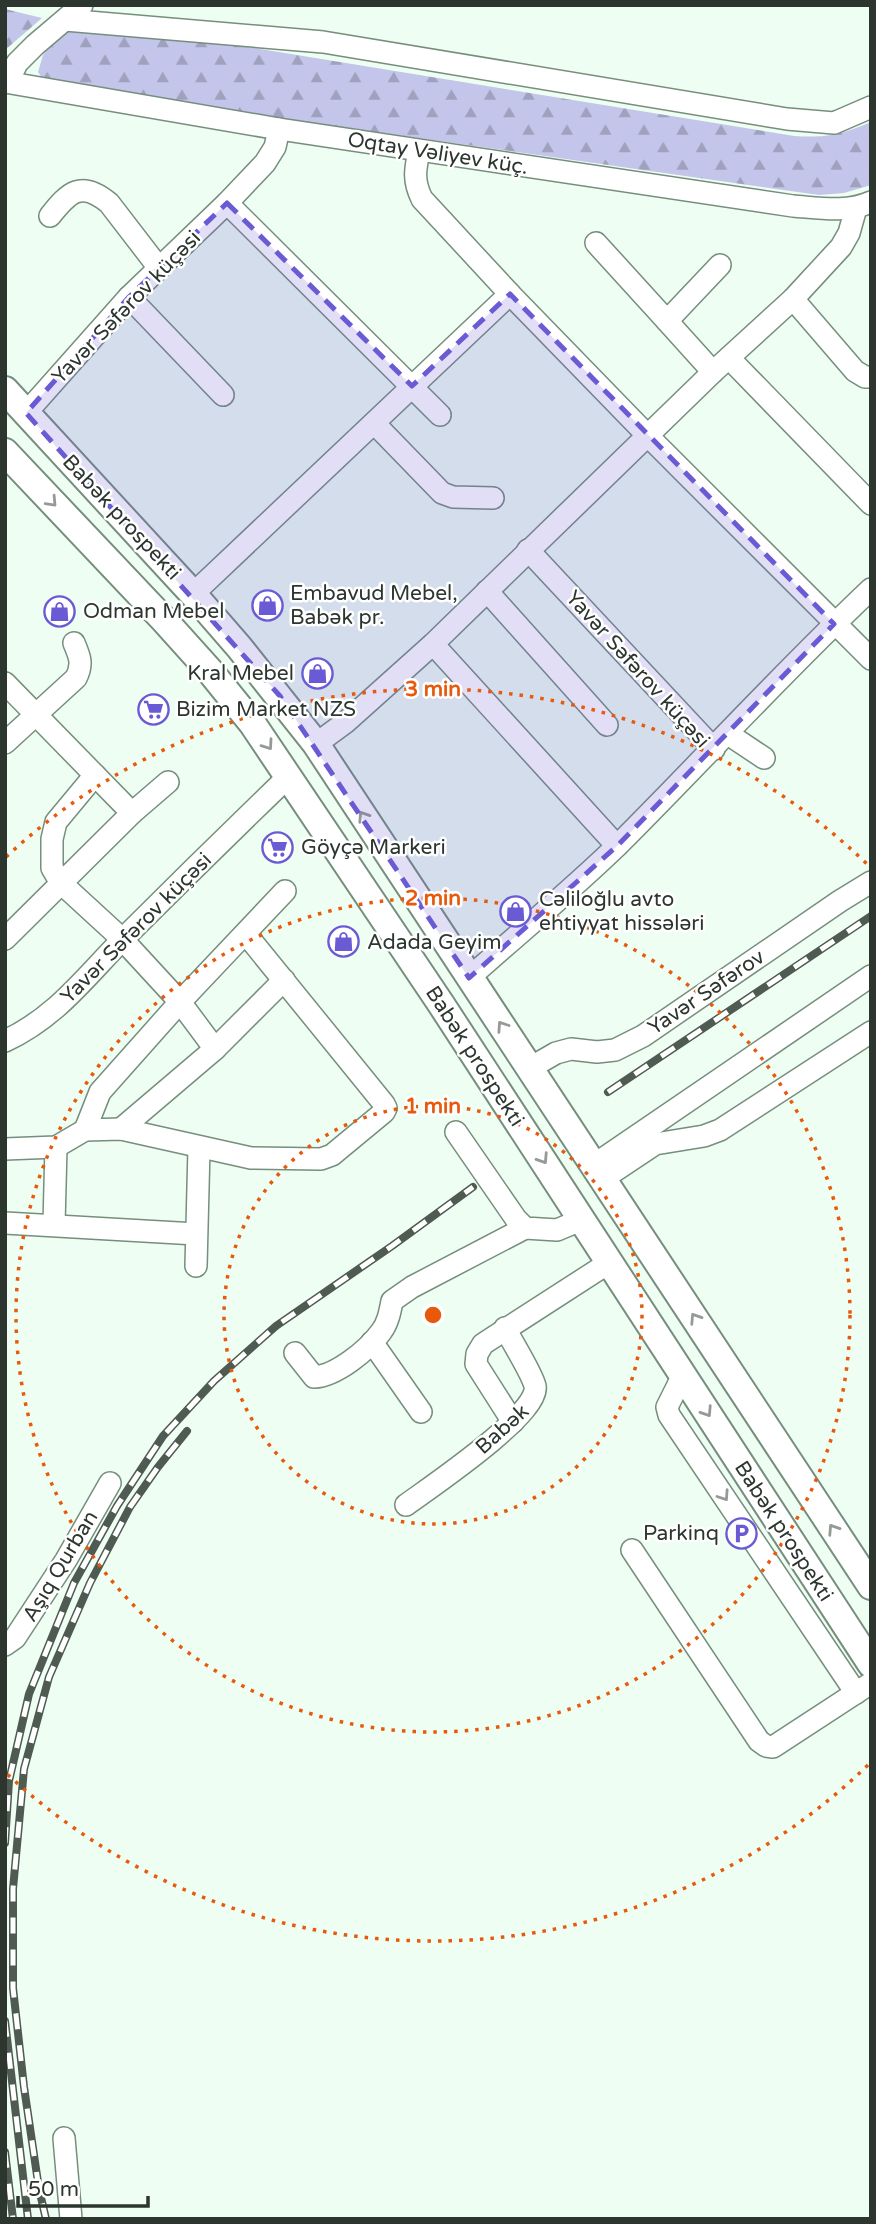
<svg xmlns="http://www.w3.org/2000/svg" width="876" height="2224" viewBox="0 0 876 2224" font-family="'Varela Round',sans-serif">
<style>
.forest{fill:url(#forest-firs)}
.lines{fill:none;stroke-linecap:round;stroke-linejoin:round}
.minor-casing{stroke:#758e7d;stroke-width:24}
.major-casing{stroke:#758e7d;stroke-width:30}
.minor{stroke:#fff;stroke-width:21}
.major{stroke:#fff;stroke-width:26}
.rail-casing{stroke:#4f5a52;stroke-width:8}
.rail{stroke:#fff;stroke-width:5;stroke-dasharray:16;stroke-linecap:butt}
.oneway{stroke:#969a97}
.marked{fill:#6a5bd4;fill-opacity:0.2;stroke:#6a5bd4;stroke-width:5;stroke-dasharray:14 9;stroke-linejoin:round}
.ring{fill:none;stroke:#e8590c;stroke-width:3.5;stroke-dasharray:3.5 7}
.labels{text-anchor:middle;stroke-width:5;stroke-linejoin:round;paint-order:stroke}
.street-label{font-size:21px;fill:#2c362f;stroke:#fff}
.poi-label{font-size:21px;fill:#2c362f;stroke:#fff;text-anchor:start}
.centre{fill:#e8590c;stroke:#fff;stroke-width:3.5}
.ring-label{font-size:21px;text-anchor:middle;font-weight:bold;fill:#e8590c;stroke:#fff;stroke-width:5;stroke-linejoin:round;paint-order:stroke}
</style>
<defs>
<pattern id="forest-firs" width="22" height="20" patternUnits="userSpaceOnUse" patternTransform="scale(1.75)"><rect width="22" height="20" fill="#c4c5ea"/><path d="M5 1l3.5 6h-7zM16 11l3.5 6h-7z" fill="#9fa1be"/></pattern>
</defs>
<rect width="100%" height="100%" fill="#eefef2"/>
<g class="forest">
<polygon points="5,9 42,18 5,50"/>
<path d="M 76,19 L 794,136 C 827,138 840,135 871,122 L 871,185 L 844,193 L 819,195 L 59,87 L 44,81 L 38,72 L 43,55 Z"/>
</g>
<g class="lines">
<defs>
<g id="minor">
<polyline points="65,20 323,42 787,119 834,123 871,107"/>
<path d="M 5,82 L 279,129 L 793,206 C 820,208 846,213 871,202"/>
<polyline points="8,82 17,63 35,45 82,5"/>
<path d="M 419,151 C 415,170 413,181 422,199 L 510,294 L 648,436 L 871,659"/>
<polyline points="227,203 440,415"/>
<path d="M 50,216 C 69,192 81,180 109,203 L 159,268"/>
<polyline points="596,243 667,321 720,265"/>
<polyline points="129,297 223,395"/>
<polyline points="793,299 855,371 865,377 871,377"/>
<polyline points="667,321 713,372"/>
<polyline points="729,358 871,504"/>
<polyline points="26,413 129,297 227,203 265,163 275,147 279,129"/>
<polyline points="375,424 442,493 453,497 493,498"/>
<polyline points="528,550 714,749"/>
<polyline points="487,591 607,725"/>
<polyline points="193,594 510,294"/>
<polyline points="433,644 617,846"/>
<polyline points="5,683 132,813"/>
<polyline points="728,734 764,758"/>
<path d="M 5,743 L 76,678 C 83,664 80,657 74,643"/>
<polyline points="316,744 346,722 433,644 713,372 793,299 841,247 849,233 856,208"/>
<polyline points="95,775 56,822 52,839 52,868 61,883 122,939 180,1002 215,1049"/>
<polyline points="246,934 384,1104 386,1108 384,1112 332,1155 321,1159 251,1158 121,1129 85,1130 100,1092 180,1002 285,891"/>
<polyline points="5,939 132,813 168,782"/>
<path d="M 469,978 C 519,933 572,890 620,843 C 704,759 784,671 871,589"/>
<path d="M 5,1041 C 57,1017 86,976 125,937 C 179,883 234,829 289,776"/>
<polyline points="530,1068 556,1053 571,1049 597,1052 615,1050 643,1036 840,901 871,882"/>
<polyline points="121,1129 215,1049 284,980"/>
<polyline points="456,1132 516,1219 525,1228 557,1230 583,1219"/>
<polyline points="5,1149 56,1147 85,1130"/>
<polyline points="594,1165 871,976"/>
<polyline points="604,1178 655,1144 704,1136 720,1130 871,1032"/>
<polyline points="5,1223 196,1234"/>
<polyline points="54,1224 56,1147"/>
<polyline points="196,1266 199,1148"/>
<polyline points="372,1342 421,1412"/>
<path d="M 295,1353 L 314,1377 C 336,1376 368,1350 381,1332 C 388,1323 390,1312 392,1301 L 412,1287 L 525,1228"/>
<polyline points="683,1375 667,1407 669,1415 856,1693"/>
<polyline points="513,1422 476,1364 477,1354 483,1344 610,1262"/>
<path d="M 406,1505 C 429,1488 541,1413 535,1386 C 532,1373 512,1342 505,1328"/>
<polyline points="632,1550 759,1741 766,1746 773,1747 871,1683"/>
<polyline points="5,1645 15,1638 66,1560 110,1483"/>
<polyline points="64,2138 71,2219"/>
</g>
<g id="major">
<polyline points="5,390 193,594 239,647 316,744 871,1586"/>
<polyline points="5,452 164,620 209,670 252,723 441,1004 871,1664"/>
</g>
</defs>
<use href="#minor" class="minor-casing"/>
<use href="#major" class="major-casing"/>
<use href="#minor" class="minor"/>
<use href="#major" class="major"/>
<defs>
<g id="rail">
<polyline points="608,1092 871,916"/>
<polyline points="5,1843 9,1781 29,1694 74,1583 117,1506 163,1436 214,1381 276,1326 392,1246 473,1187"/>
<polyline points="5,2021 28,2219"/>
<polyline points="5,2152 13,2219"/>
<polyline points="46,2219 39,2189 24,2087 13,1988 13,1889 24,1769 49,1677 90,1583 130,1507 158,1467 187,1431"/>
</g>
</defs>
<use href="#rail" class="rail-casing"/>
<use href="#rail" class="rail"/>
</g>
<defs><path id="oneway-chevron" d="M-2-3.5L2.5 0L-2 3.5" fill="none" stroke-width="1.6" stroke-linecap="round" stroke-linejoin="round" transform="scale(1.75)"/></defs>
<g class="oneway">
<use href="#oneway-chevron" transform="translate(52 502) rotate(47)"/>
<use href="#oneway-chevron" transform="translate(268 745) rotate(55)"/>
<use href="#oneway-chevron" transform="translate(363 816) rotate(-123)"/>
<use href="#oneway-chevron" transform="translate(502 1026) rotate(-124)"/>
<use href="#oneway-chevron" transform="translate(543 1159) rotate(57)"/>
<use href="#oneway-chevron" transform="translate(695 1318) rotate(-123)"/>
<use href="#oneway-chevron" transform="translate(707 1412) rotate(57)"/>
<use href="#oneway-chevron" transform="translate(724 1496) rotate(56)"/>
<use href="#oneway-chevron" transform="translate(833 1529) rotate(-123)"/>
</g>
<path class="marked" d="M 227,203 L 412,386 L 510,294 L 834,624 L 617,846 L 469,978 L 280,696 L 26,413 L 129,297 Z"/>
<g class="ring">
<circle cx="433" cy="1315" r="209"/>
<circle cx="433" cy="1315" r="417"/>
<path d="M868 1765A626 626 0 0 1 6 1773M6 857A626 626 0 0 1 868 865"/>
</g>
<defs>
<symbol id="shop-ring" viewBox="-11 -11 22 22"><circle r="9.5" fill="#fff" stroke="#6a5bd4" stroke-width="1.5"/><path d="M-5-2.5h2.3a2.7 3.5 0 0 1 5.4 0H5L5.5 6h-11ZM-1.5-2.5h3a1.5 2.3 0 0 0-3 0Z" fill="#6a5bd4"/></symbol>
<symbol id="supermarket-ring" viewBox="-11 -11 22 22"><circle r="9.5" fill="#fff" stroke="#6a5bd4" stroke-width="1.5"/><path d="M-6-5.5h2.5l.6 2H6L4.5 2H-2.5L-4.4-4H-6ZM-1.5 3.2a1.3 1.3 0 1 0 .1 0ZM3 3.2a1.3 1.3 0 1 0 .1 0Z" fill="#6a5bd4"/></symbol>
<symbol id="parking-ring" viewBox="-11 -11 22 22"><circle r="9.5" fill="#fff" stroke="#6a5bd4" stroke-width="1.5"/><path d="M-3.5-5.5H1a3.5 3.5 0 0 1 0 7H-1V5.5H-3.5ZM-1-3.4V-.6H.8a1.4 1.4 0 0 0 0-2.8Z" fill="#6a5bd4"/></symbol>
</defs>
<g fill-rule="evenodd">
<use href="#shop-ring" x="250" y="588" width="35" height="35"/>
<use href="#shop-ring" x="42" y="594" width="35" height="35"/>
<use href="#shop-ring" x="300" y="656" width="35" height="35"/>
<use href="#supermarket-ring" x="136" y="692" width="35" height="35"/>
<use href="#supermarket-ring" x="260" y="830" width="35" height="35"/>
<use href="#shop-ring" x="498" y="894" width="35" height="35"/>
<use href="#shop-ring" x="326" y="924" width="35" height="35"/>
<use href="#parking-ring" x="724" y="1516" width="35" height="35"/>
</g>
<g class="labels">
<g class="street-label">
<text transform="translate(438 153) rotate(9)" y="7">Oqtay Vəliyev küç.</text>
<text transform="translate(126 307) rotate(-46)" y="7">Yavər Səfərov küçəsi</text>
<text transform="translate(122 517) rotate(47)" y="7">Babək prospekti</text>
<text transform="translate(638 669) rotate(48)" y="7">Yavər Səfərov küçəsi</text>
<text transform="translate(136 928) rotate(-45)" y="7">Yavər Səfərov küçəsi</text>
<text transform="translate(706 992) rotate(-34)" y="7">Yavər Səfərov</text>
<text transform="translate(475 1056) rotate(57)" y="7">Babək prospekti</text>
<text transform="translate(502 1429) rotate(-42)" y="7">Babək</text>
<text transform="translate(784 1531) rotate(57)" y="7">Babək prospekti</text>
<text transform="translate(60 1566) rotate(-59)" y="7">Aşıq Qurban</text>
</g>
<g class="poi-label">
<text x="290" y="600">Embavud Mebel,<tspan x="290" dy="24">Babək pr.</tspan></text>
<text x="83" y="618">Odman Mebel</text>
<text x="294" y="680" text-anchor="end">Kral Mebel</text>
<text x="176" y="716">Bizim Market NZS</text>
<text x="301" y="854">Göyçə Markeri</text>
<text x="539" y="906">Cəliloğlu avto<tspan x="539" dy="24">ehtiyyat hissələri</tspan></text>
<text x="367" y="949">Adada Geyim</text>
<text x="719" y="1540" text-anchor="end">Parkinq</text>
</g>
</g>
<circle cx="433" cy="1315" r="10" class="centre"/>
<g class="ring-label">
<text x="433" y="696">3 min</text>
<text x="433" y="905">2 min</text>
<text x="433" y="1113">1 min</text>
</g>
<rect width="876" height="2224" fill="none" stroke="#2c362f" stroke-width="14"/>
<path d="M18 2196v10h130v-10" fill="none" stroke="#2c362f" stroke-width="3.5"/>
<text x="28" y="2196" font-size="21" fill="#2c362f" stroke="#ffffff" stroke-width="5" paint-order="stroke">50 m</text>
</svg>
